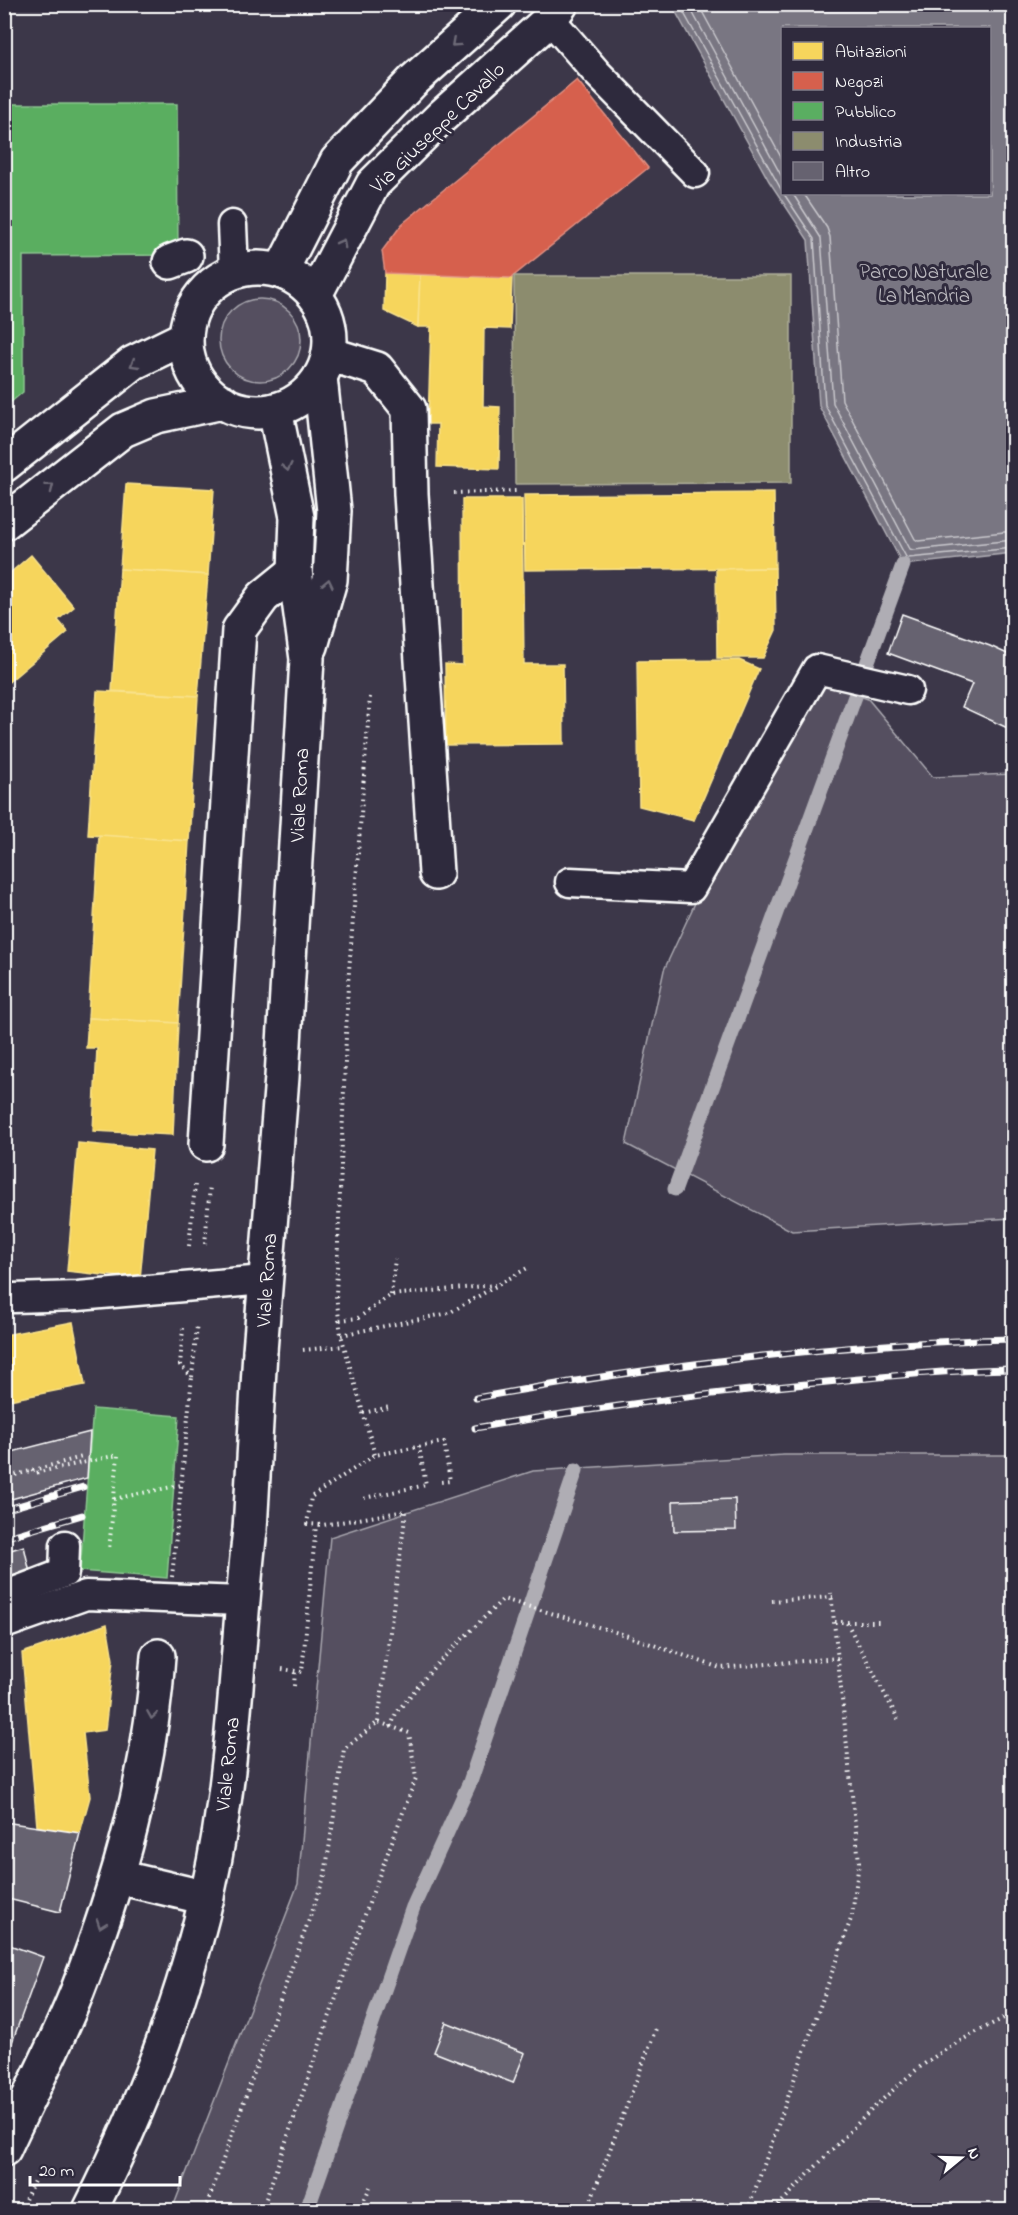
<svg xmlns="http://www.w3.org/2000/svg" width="1018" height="2215" viewBox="0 0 1018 2215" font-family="'Indie Flower',sans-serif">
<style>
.green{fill:#555060;stroke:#aaa8b0;stroke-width:1.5}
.water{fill:#797682;stroke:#afadb4;stroke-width:1.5;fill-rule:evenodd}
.homes{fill:#f6d55c;stroke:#f9e28d;stroke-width:1.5}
.shops{fill:#d6604d;stroke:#e29082;stroke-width:1.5}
.public{fill:#5aae61;stroke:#8cc690;stroke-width:1.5}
.industry{fill:#8c8c6e;stroke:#aeae9a;stroke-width:1.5}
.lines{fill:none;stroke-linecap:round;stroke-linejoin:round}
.shore{stroke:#c9c8cd;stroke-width:1.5}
.stream{stroke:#afadb4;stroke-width:15}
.building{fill:#666270;stroke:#fff;stroke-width:1.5}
.lane-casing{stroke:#fff;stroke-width:33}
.street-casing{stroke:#fff;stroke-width:38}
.secondary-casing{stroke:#fff;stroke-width:38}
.path{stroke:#fff;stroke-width:4;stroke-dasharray:1.5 4.5;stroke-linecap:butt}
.lane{stroke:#2f2a3d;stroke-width:28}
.street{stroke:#2f2a3d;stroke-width:33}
.secondary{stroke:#2f2a3d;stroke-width:33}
.rail-casing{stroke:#fff;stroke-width:7}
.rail{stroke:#2f2a3d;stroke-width:4.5;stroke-dasharray:14;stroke-linecap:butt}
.secondary-bridge-casing{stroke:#fff;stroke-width:38;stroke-linecap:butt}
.path-bridge{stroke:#fff;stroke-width:4;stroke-dasharray:1.5 4.5;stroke-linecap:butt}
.secondary-bridge{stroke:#2f2a3d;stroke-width:33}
.oneway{stroke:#6d6a77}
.labels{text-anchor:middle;stroke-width:6;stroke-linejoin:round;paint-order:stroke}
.street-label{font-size:21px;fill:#fff;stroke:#2f2a3d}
.park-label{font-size:21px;fill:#bbb9bf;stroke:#2f2a3d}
</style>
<rect width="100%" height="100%" fill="#3c3749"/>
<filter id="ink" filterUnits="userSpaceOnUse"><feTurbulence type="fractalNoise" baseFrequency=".0167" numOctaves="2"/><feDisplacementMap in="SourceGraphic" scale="12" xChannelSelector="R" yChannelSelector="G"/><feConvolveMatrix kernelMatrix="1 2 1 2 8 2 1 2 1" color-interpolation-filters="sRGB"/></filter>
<g filter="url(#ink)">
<g class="green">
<circle cx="260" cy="340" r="41"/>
<polygon points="823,683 868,699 933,777 1013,774 1013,1218 792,1231 626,1144 664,970 765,752"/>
<polygon points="784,1455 1013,1455 1013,2210 172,2210 298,1884 330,1537 533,1471"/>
</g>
<path class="water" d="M 672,5 L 1013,5 L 1013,553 L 903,565 L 819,406 L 808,240 L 769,181 ZM 782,28 L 990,28 L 990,194 L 782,194 Z"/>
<g class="homes">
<polygon points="385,273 420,275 418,327 384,311"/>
<polygon points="420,275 512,278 510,329 484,328 483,406 500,407 499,469 437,467 438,424 428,424 431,327 418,327"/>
<polygon points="126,484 214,489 208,575 120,569"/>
<polygon points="774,493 775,568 525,570 524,495"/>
<polygon points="462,499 522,499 524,664 563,664 564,744 446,745 445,664 463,665"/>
<polygon points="31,555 74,607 58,620 68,632 4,686 4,578"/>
<polygon points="775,568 776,630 763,658 717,658 716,569"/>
<polygon points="120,569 208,575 198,696 112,691"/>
<polygon points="739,660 759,669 694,820 639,806 637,661"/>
<polygon points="97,691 198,696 189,841 88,835"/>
<polygon points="99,835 189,841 178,1023 88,1018"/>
<polygon points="88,1018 178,1023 173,1135 93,1131 97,1048 86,1048"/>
<polygon points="78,1143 152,1150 140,1279 67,1271"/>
<polygon points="73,1322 85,1385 4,1401 4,1335"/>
<polygon points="107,1624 113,1660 105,1730 83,1733 90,1797 80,1833 37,1826 22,1653"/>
</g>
<polygon class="shops" points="577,80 648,168 511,278 385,273 382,251 402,224"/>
<g class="public">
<polygon points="4,104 177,104 178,255 23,256 23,392 4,408"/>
<polygon points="93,1409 179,1416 167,1578 80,1571"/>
</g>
<polygon class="industry" points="514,276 791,276 791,483 515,484"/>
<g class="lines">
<g class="shore">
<polyline points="679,4 782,191"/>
<polyline points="688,4 782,177"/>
<polyline points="698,4 782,159"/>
<polyline points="784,194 814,239 825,405 906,557 908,558 1014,548"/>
<polyline points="793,194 821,238 833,403 910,549 913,550 1014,540"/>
<polyline points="804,194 827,228 830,237 842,400 915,539 918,541 1014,531"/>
</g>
<g class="stream">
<polyline points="675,1189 903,565"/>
<polyline points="307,2210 413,1907 470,1782 576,1470"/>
</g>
</g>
<g class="building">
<polygon points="902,614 990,646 1014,657 1014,731 962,707 972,684 888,653"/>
<polygon points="90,1432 87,1478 4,1501 4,1454"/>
<polygon points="735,1499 736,1530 674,1531 673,1501"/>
<polygon points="24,1546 30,1573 4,1581 4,1552"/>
<polygon points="4,1822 80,1833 60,1912 4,1898"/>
<polygon points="4,1943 43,1957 10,2048 4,2046"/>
<polygon points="446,2022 525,2053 513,2083 434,2052"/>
</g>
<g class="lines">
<defs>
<g id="lane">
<polyline points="550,19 597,73 695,173"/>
<polyline points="232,225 234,272"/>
<polyline points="570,882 691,888 817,669 908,690"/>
<polyline points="13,1298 78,1296 265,1280"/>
<polyline points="4,1596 64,1573 65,1545"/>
<polyline points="4,1624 86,1595 241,1601"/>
</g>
<g id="street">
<polyline points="170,262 186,256"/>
<polyline points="329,354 377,369 409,409 411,494 436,873"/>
<polyline points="206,1144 239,630 263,597 295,571"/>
<polyline points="118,1877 207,1898"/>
<path d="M 4,2149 C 28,2097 56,2045 77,1992 C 119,1884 151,1772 158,1656"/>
</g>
<g id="secondary">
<circle cx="258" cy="340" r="72"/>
<polyline points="281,271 337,161 413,81 499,4"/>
<polyline points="315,295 373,184 442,116 550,19 561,4"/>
<polyline points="4,465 133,363 186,337"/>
<polyline points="4,523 123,430 156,416 223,402"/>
<polyline points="311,646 330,580 334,511 320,377"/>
<polyline points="260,1351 282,1077 307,659 295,571 297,517 275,410"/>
<path d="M 90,2210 C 154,2083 205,1945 224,1802 C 237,1712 239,1621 250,1530"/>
</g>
</defs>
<use href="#lane" class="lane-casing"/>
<use href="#street" class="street-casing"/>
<use href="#secondary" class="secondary-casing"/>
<g class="path">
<polyline points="454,493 516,491"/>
<polyline points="370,697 348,984 336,1295 341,1335 375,1455"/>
<polyline points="205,1244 210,1186"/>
<polyline points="189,1246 195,1185"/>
<polyline points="391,1295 395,1259"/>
<polyline points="340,1320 358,1318 391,1295 495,1285"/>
<polyline points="183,1328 180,1365 192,1377"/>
<polyline points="341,1335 449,1313 529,1267"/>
<polyline points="303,1350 344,1346"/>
<polyline points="192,1377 197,1326"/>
<polyline points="363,1413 390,1407"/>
<polyline points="32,1470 35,1473 118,1455 109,1550"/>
<polyline points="4,1478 82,1457"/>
<polyline points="364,1498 426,1485 419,1446"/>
<polyline points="114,1499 181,1485"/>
<polyline points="772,1601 833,1597"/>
<polyline points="835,1622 882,1622"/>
<polyline points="847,1623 898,1719"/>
<polyline points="282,1669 302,1672 316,1525"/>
<polyline points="294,1686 295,1671"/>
<polyline points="378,1722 406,1511 323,1525 307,1524 311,1497 375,1455 444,1442 450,1481 440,1482"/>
<polyline points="391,1727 396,1713 434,1667 503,1599 622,1634 720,1668 838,1658"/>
<polyline points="20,2210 34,2181"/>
<polyline points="205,2210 325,1875 344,1749 378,1722 409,1733 416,1778 373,1892 262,2210"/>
<polyline points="360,2210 370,2187"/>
<polyline points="587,2210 657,2026"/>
<polyline points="748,2210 852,1916 859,1862 831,1593"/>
<path d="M 774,2210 C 820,2163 864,2113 915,2071 C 945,2047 980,2030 1014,2013"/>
</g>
<use href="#lane" class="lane"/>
<use href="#street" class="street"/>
<use href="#secondary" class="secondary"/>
<defs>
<g id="rail">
<path d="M 476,1398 C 653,1366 834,1343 1014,1339"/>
<path d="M 475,1428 C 592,1408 709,1393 827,1382 C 889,1376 951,1370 1014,1369"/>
<polyline points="4,1510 83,1487"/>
<polyline points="4,1538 82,1515"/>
</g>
</defs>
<use href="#rail" class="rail-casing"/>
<use href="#rail" class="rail"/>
<defs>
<polyline id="secondary-bridge" points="250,1530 260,1351"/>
</defs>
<use href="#secondary-bridge" class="secondary-bridge-casing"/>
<polyline class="path-bridge" points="172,1577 192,1377"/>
<use href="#secondary-bridge" class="secondary-bridge"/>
</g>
<defs><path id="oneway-chevron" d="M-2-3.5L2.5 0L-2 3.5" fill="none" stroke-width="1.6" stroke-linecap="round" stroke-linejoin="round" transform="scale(1.5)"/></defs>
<g class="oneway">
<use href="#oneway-chevron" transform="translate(455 43) rotate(138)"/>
<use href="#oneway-chevron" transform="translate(342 243) rotate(-62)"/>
<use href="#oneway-chevron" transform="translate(134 364) rotate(149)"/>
<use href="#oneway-chevron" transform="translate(287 467) rotate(78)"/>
<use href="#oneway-chevron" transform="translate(50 487) rotate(-38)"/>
<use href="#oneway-chevron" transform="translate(328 583) rotate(-78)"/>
<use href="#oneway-chevron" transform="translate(152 1715) rotate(99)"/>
<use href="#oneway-chevron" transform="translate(101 1924) rotate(110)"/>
</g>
</g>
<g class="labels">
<g class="street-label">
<text transform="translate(437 127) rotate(-44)" y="7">Via Giuseppe Cavallo</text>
<text transform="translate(299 795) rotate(-87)" y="7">Viale Roma</text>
<text transform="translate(266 1280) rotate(-86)" y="7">Viale Roma</text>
<text transform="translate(227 1764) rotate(-84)" y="7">Viale Roma</text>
</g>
<g class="park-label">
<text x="924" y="278">Parco Naturale<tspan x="924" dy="24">La Mandria</tspan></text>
</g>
</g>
<rect width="1018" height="2215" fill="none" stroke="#2f2a3d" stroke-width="24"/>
<rect x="12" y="12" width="994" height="2191" fill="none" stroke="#fff" stroke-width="2" filter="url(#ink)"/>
<rect x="781" y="27" width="210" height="168" fill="#2f2a3d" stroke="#827f8b" stroke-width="1.5"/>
<rect x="793" y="42" width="30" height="18" fill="#f6d55c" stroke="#827f8b" stroke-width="1.5"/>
<text x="835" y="57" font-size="18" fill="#ffffff">Abitazioni</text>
<rect x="793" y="72" width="30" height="18" fill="#d6604d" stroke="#827f8b" stroke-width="1.5"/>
<text x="835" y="87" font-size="18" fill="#ffffff">Negozi</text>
<rect x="793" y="102" width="30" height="18" fill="#5aae61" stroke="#827f8b" stroke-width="1.5"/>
<text x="835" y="117" font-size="18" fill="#ffffff">Pubblico</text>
<rect x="793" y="132" width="30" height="18" fill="#8c8c6e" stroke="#827f8b" stroke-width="1.5"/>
<text x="835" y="147" font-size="18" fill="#ffffff">Industria</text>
<rect x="793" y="162" width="30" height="18" fill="#666270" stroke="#827f8b" stroke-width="1.5"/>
<text x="835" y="177" font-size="18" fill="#ffffff">Altro</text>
<g transform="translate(961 2158) rotate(71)" stroke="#2f2a3d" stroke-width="4.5" paint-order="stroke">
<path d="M0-4.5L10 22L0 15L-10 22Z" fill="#ffffff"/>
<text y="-9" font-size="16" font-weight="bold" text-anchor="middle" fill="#ffffff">N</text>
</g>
<path d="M30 2176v9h150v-9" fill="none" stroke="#ffffff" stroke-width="3"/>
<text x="39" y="2176" font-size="18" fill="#ffffff" stroke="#2f2a3d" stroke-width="4.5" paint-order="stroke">20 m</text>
</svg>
